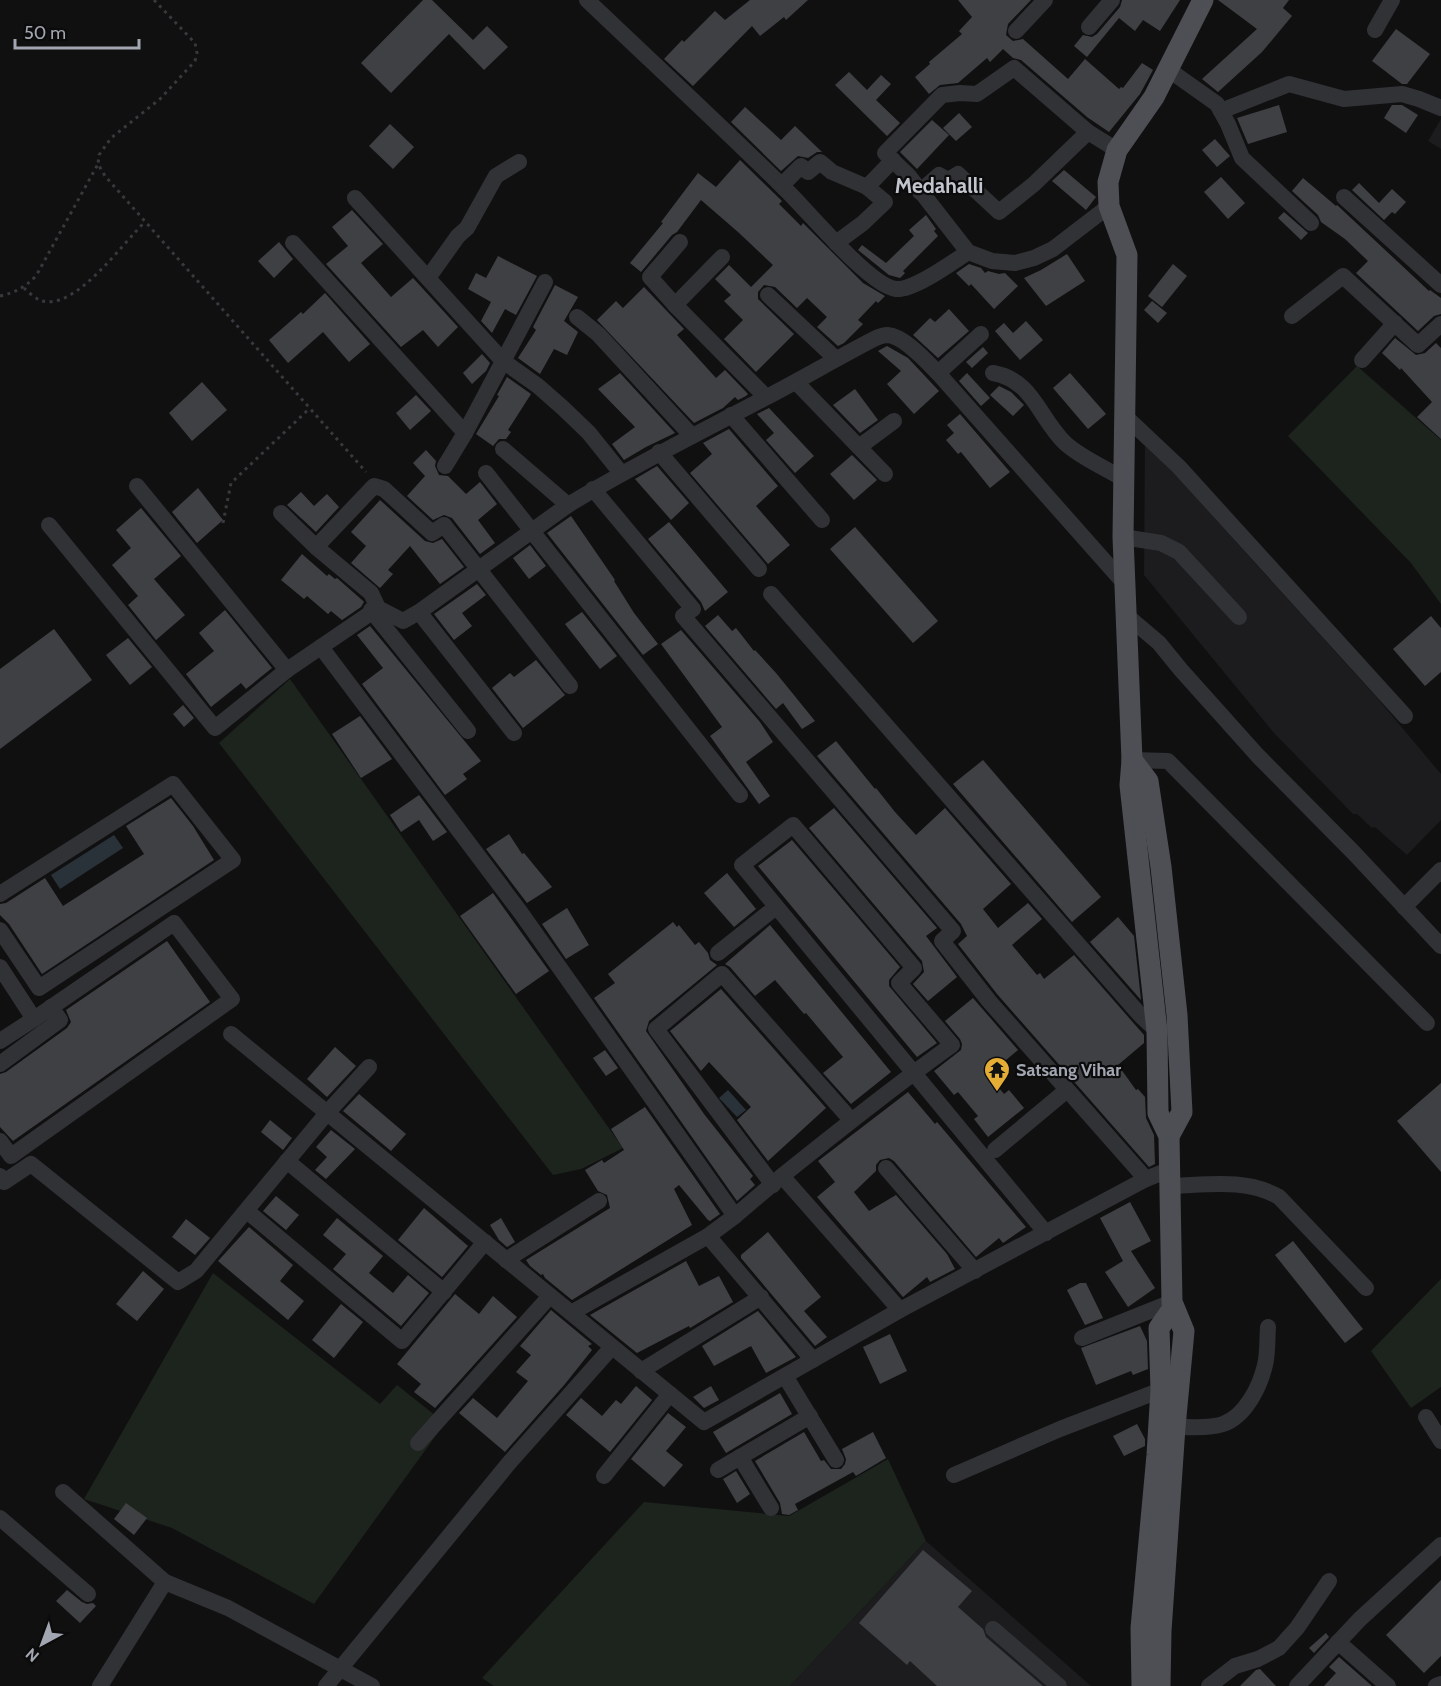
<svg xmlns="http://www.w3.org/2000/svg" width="1441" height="1686" viewBox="0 0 1441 1686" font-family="Cabin,sans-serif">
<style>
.built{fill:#1c1c1e}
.green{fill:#1d231d}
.water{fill:#2a3239}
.building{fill:#3f4044}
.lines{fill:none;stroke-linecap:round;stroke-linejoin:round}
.path{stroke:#37393d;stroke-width:3;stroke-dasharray:3 4.5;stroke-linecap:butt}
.minor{stroke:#313236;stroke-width:16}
.major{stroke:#4d4f55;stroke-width:21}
.labels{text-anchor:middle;stroke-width:4.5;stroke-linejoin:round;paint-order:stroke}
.poi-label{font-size:18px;font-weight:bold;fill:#a2a6b1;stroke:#0b0b0c;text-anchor:start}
.quarter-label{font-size:21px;font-weight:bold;fill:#c3c5ce;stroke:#0b0b0c}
</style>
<rect width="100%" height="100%" fill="#101011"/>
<g class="built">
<polygon points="1441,119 1441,149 1428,141"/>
<polygon points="1145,441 1378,699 1441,774 1441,820 1407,855 1375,827 1372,828 1357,814 1353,814 1274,733 1144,575"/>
<polygon points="926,1541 1091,1686 790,1686"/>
</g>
<g class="green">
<polygon points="1357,366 1441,440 1441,604 1411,563 1288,436"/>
<polygon points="290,679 623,1148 581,1169 553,1175 219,743"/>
<polygon points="213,1273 380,1404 397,1385 445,1423 314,1604 172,1528 84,1499"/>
<polygon points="1441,1279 1441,1387 1411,1408 1371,1351"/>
<polygon points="888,1459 926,1541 790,1686 494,1686 482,1678 644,1502 789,1516"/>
</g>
<g class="water">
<polygon points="114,835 123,848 60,889 51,875"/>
<polygon points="728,1090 746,1110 737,1117 719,1098"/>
</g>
<g class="building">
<polygon points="423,0 432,0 473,40 487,26 508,47 484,70 449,34 391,93 361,63"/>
<polygon points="750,0 808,0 786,20 784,17 760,36 752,26 693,86 664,59 682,40 684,42 715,11 725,20"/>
<polygon points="958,0 1031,0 1008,24 1006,35 1013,41 1023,39 1068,79 1085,59 1119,89 1121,87 1123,88 1142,63 1153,70 1140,94 1109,132 1087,117 1021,60 1013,58 1003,49 990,62 987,58 958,83 940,85 929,94 915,77 930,64 929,62 962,34 959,31 972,17"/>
<polygon points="1122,0 1180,0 1160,31 1143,20 1135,31 1119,18 1087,57 1074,46 1083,35 1092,37 1097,34 1120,7"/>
<polygon points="1218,0 1289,0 1283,8 1292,16 1262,52 1218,92 1202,79 1257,29"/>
<polygon points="1396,29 1430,54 1407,84 1402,84 1372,61"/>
<polygon points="849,72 867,90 881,75 891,84 876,100 900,123 887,136 835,85"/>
<polygon points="1279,105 1287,132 1248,144 1237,118"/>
<polygon points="1392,105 1402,105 1418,115 1406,133 1384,118"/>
<polygon points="745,107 781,140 795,126 822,152 817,152 808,158 798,156 781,171 731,122"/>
<polygon points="959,113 972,127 956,141 943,128"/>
<polygon points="932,120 949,135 917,169 900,152"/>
<polygon points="390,124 414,147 393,169 369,146"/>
<polygon points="1215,139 1230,156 1217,167 1202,150"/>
<polygon points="740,160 782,201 779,204 801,226 803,223 863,283 885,296 878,303 876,301 858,320 863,324 844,343 838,346 817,327 827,317 807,298 797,308 775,287 764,285 758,292 758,299 794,334 756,372 724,339 743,320 724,301 731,295 715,279 729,265 751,287 773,265 738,232 701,200 677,232 672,235 641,272 630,263 663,223 661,222 698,173 716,187"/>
<polygon points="1064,170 1096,197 1086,210 1052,181"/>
<polygon points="1221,177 1245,203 1228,219 1204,192"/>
<polygon points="1303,178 1336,206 1337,205 1429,291 1430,290 1441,298 1441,314 1434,316 1418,331 1356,273 1368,261 1345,239 1321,222 1318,215 1292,191"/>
<polygon points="1359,183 1379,203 1392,189 1406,202 1395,214 1392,212 1384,220 1352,190"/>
<polygon points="352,210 383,244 361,263 391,297 413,278 458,327 438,347 423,330 401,347 326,264 348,246 332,227"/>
<polygon points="1284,212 1308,233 1301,240 1278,218"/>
<polygon points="926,215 936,229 934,231 938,236 903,271 905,273 900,278 889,275 858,250 862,245 886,263 914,236 909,230"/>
<polygon points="279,242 293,259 274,278 258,261"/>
<polygon points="1067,254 1085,281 1046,306 1024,278 1041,270"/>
<polygon points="498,256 537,276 516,315 505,309 492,333 481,321 491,302 468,289 476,273 486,278"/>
<polygon points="969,264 981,268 985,273 988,271 999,274 1005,273 1018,286 994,309 971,284 969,286 956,273"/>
<polygon points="1173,264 1187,276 1162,307 1148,296"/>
<polygon points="555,285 578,297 564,321 578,332 567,355 554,349 540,374 518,358 536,330 533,327"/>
<polygon points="644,287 684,329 677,335 716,378 725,370 748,394 746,396 738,400 735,397 723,408 694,423 597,320 616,301 623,308"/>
<polygon points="325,293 370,344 349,362 323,332 288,363 269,340 301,312 303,314"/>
<polygon points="1152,301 1167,313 1158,323 1144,310"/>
<polygon points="949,309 969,331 938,358 913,335 930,318 935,322"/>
<polygon points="1026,321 1043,340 1020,360 995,331 1004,323 1013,333"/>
<polygon points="1395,338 1416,355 1425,353 1436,343 1441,348 1441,439 1417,417 1432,402 1401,368 1400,370 1382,353"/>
<polygon points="887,346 908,358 939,391 914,414 887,384 901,371 878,351"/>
<polygon points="983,347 988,353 972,368 966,362"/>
<polygon points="482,354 490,363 486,371 472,384 463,373"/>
<polygon points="620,373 675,433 646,447 624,460 612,444 635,427 598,389"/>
<polygon points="967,373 990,398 981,406 959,381"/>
<polygon points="1070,373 1106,414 1088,429 1053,388"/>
<polygon points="507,377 531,394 508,430 511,432 506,439 499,439 493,446 476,434 499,396 497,395"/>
<polygon points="202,382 227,410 192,441 169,413"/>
<polygon points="999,386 1011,392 1024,405 1013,416 990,395"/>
<polygon points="855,389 878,420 860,433 833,405"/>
<polygon points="416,395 431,411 410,430 396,413"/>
<polygon points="769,408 814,456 795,473 766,440 774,433 757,414"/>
<polygon points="960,414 1010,472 990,488 961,452 958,454 946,440 954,433 947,425"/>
<polygon points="729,429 778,486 756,506 790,545 768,564 690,473 712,454 703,443"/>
<polygon points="426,450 436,461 435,466 439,475 448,476 466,494 480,482 497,504 478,520 495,543 480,554 452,518 444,515 433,520 407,496 425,476 413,463"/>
<polygon points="852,455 877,480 854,500 830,474"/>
<polygon points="657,466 689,503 671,520 635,479"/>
<polygon points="198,488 223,520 197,543 172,512"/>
<polygon points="301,492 314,506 327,494 339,507 316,532 287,505"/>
<polygon points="380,500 425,541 433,543 442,539 464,567 440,584 410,546 388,570 393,574 380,588 351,563 366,546 351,532"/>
<polygon points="141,508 181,556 154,579 185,615 156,640 128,605 138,596 112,565 131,548 116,530"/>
<polygon points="571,516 615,580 614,581 634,613 658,644 643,655 547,533"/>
<polygon points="669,522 728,592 705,611 701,602 648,539"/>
<polygon points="855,527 938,621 913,643 830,549"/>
<polygon points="530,545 546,566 529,579 513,558"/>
<polygon points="302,554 327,576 329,574 335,579 337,578 362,600 364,602 361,607 342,620 331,611 328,614 307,596 304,599 281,580"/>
<polygon points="477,584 486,595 462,613 472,626 454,640 434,614"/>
<polygon points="225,610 272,668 246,689 241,683 211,707 186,674 214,651 199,633"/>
<polygon points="582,612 617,656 600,669 565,624"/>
<polygon points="718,615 732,631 736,628 754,651 755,650 776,673 815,721 802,729 783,703 776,709 705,626"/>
<polygon points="1431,616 1441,628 1441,672 1425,686 1393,649"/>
<polygon points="370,626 481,761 463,774 467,779 445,795 362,684 383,668 357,635"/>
<polygon points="54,629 92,680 0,749 0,669"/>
<polygon points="681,630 760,722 773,742 746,762 770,796 759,804 710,736 722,727 661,644"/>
<polygon points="128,638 152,667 130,685 106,655"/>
<polygon points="536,660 565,695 523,728 492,688 510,673 514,677"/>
<polygon points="183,705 194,718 184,727 173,714"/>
<polygon points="360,716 392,759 361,778 332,734"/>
<polygon points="836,741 875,789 876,788 895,812 916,835 945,808 1011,884 983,909 998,928 1028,903 1042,919 1012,945 1037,975 1040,973 1044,979 1074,955 1144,1035 1144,1043 1118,1065 1136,1090 1138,1089 1145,1097 1146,1118 1154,1135 1155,1164 1149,1167 997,994 958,944 967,936 961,924 817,756"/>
<polygon points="983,760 1101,897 1072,922 953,784"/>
<polygon points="419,795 447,832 433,841 419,820 401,832 390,815"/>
<polygon points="171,798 193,826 214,860 42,974 9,924 0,915 0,904 6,903 45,878 63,906 144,854 126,826"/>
<polygon points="834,808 937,928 926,936 957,977 928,1001 913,984 924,972 922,961 809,828"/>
<polygon points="509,834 522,854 524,853 552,887 527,903 486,849"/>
<polygon points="792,840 900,967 889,980 889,986 937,1043 917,1057 758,866"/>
<polygon points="727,873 756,909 734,927 704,893"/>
<polygon points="493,893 549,971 516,994 460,916"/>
<polygon points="567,908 589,945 566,959 542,924"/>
<polygon points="1118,917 1134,936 1141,1000 1090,942"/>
<polygon points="673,922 677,927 679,925 695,945 699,942 708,953 710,960 717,965 649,1021 646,1031 704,1114 753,1176 750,1179 755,1185 737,1201 594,998 615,983 608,974"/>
<polygon points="770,925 891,1072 851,1104 823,1073 843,1057 806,1013 804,1014 775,980 755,996 730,967 725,964"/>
<polygon points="167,941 210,1002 13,1141 0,1127 0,1074 6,1072 67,1028 71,1022 66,1010"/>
<polygon points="721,989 826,1108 768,1161 737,1120 751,1107 709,1062 701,1071 670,1031"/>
<polygon points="973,998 1018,1050 988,1075 1004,1094 1009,1090 1024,1108 988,1137 974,1119 978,1116 958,1092 954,1095 934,1071 961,1050 962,1044 960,1039 945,1021"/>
<polygon points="335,1047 356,1066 327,1097 307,1079"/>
<polygon points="605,1050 618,1068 606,1076 593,1058"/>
<polygon points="1441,1083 1441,1172 1397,1121"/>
<polygon points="908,1092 935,1124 937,1122 1026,1227 1003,1243 999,1238 976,1257 894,1161 889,1158 880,1160 876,1165 876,1171 854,1192 869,1211 896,1195 947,1254 955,1269 930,1282 927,1277 903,1297 817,1197 835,1182 818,1161"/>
<polygon points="359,1094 406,1134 391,1151 343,1111"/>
<polygon points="645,1107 720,1214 710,1221 708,1220 679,1185 674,1189 692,1225 572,1300 545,1278 543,1274 541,1275 530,1266 526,1260 610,1208 607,1195 598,1191 585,1170 602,1160 604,1163 624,1150 611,1129"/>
<polygon points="270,1120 292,1138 283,1150 261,1132"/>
<polygon points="331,1130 355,1149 326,1179 315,1170 327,1157 316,1147"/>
<polygon points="276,1196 299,1215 286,1230 263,1211"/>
<polygon points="1130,1202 1151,1241 1131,1251 1155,1288 1128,1307 1105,1272 1123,1261 1100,1218"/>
<polygon points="424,1208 468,1246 442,1277 398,1240"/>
<polygon points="337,1218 383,1256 369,1273 393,1293 408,1275 429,1293 401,1326 333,1269 346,1254 323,1235"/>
<polygon points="501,1218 515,1242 507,1247 499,1240 490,1225"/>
<polygon points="186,1219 210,1238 195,1255 172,1237"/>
<polygon points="249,1227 293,1265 280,1281 304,1301 288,1320 218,1261"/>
<polygon points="768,1232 821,1297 804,1311 827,1337 815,1346 741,1258 741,1255"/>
<polygon points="1293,1241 1363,1329 1345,1343 1275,1255"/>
<polygon points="686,1261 699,1286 719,1276 733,1302 690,1328 689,1326 637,1353 590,1315"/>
<polygon points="143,1271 164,1289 137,1321 116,1304"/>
<polygon points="1080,1283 1086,1283 1103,1318 1085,1325 1067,1290"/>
<polygon points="455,1294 479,1314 493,1296 517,1317 435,1408 414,1392 421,1384 397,1364"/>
<polygon points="341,1304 363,1322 334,1358 312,1340"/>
<polygon points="551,1310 592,1344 588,1346 592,1350 565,1384 505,1452 459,1413 473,1398 497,1418 528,1381 516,1372 531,1355 520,1346"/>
<polygon points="758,1311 796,1357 766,1373 751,1346 714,1366 702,1346"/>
<polygon points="1140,1326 1147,1341 1148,1369 1133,1375 1131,1371 1096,1385 1081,1348"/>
<polygon points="890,1334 907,1371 880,1384 863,1347"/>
<polygon points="636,1386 652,1400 610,1452 566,1415 581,1398 602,1416 616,1400 621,1404"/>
<polygon points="711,1386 719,1400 704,1408 693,1397"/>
<polygon points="780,1393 792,1414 726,1453 713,1432"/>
<polygon points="668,1413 686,1427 666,1451 683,1465 664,1487 631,1459"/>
<polygon points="1137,1424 1145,1439 1145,1446 1124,1456 1113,1436"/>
<polygon points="804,1432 821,1461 824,1460 831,1469 841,1469 845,1464 846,1459 842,1449 873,1432 886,1458 856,1476 853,1472 795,1504 798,1510 789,1515 782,1514 780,1503 755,1461"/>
<polygon points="736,1471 750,1494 737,1503 723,1479"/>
<polygon points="126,1503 147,1518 134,1535 114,1519"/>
<polygon points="923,1550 972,1591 958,1607 983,1629 986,1637 1043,1686 937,1686 910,1661 907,1665 859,1623"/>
<polygon points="1441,1580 1441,1656 1424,1673 1386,1635"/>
<polygon points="67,1590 82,1602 87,1604 93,1603 96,1606 80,1623 56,1601"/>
<polygon points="1326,1633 1329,1637 1314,1653 1309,1648"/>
<polygon points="1339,1657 1372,1686 1324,1686 1336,1673 1329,1667"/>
<polygon points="1260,1669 1276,1686 1240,1686 1256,1670"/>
</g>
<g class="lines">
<g class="path">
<polyline points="154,0 195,43 197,53 195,61 160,99 111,138 99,155 98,164 105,176 366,472"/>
<path d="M 24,288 C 28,292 34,297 39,300 C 74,314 123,242 145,222"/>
<path d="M 0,296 C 16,292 24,288 36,276 L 98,164"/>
<polyline points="223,523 231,483 310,408"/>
</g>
<g class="minor">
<path d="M 587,0 C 652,62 718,123 782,186 C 805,207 869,286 896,289 C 913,291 953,262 968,252"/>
<polyline points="1089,27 1112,0"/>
<polyline points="1375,30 1392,0"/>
<polyline points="1016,31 1045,0"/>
<polyline points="1169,70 1217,104 1228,124 1242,158 1311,223"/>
<polyline points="1221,111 1289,84 1344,99 1402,94 1419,99 1441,108"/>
<polyline points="782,185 801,166 808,172 820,162 832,172 867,187"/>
<polyline points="920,192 939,175 948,180 958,174 999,212 1034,184 1088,132"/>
<polyline points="1344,197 1441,285"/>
<polyline points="355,198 503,361 538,386 563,408 589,433 621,473"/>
<polyline points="1109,206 1053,249 1034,258 1015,263 992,261 968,252 908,175 885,153 942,95 960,93 977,94 1014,68 1088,132 1117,150"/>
<polyline points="293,243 465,433"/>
<polyline points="836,243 863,223 885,202 867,187 893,160"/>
<polyline points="722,257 675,305 766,397"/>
<polyline points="428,278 458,236 467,228 496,176 519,162"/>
<polyline points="768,295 836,359"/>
<polyline points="675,305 650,277 680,242"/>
<polyline points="1292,316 1343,276 1418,345 1441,324"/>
<polyline points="577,317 598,334 692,436"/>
<polyline points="1362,360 1395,323"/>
<polyline points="938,373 981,334"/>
<path d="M 993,373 C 1033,380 1039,418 1065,443 C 1081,458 1106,468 1125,480"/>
<polyline points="796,382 885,474"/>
<polyline points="731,415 822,520"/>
<polyline points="1126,417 1179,467 1405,716"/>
<polyline points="859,447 894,421"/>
<polyline points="503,449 568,505"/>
<polyline points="659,452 759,569"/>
<polyline points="445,466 465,433 545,282"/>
<polyline points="486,473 740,795"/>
<polyline points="137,486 287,670"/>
<polyline points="593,489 693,609 683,616 953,931 942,941 989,1001 1146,1179"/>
<path d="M 281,513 L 316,547 L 371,593 L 378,608 L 403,621 L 419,612 L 568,505 C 632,466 699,433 765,398 C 802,379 837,358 874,339 C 878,337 883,335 888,335 C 904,336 927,362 938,373 L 1124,583"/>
<polyline points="49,525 215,728 287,670 378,608"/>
<polyline points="1123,537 1161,543 1179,552 1239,617"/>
<polyline points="316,547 374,486 384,489 432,533 444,525 570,686"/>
<polyline points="771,594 1141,1016 1157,1031 1161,1031"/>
<polyline points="371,610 468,731"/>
<polyline points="419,612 514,733"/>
<polyline points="1126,615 1159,643 1181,670 1258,756 1354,853 1441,946"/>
<polyline points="321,647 521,913 735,1216 782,1176 900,1310"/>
<polyline points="1132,760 1168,761 1427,1023"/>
<polyline points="0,894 173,784 233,860 39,988 0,930"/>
<polyline points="1404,907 1441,870"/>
<polyline points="718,953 776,907"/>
<polyline points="0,967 34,1019 0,1041"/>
<polyline points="231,1034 704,1422 900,1310 1146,1179 1171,1169"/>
<polyline points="0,1064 60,1020 51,1007"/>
<polyline points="0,1141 11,1156 232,999 174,923 34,1019"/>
<polyline points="995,1150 1067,1090"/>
<polyline points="287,1161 444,1292"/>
<polyline points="886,1168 975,1271"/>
<polyline points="0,1176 4,1182 31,1164 178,1282 196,1271 327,1113 369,1067"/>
<path d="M 782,1176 C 838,1131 893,1087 952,1045 L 899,983 L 914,968 L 793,825 L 742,865 L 1046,1233"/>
<polyline points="773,1185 656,1029 722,974 851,1120"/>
<path d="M 1171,1186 C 1207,1185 1246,1178 1279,1197 L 1366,1288"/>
<polyline points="247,1211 402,1341 485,1242"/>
<polyline points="708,1236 813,1360"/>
<polyline points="506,1260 599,1201"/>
<polyline points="571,1313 708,1236 735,1216"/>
<polyline points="1082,1338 1172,1302"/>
<polyline points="641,1371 761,1297"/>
<polyline points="785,1376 836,1460"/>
<polyline points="1426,1417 1441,1441"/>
<path d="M 1163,1425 C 1179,1427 1208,1429 1223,1424 C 1246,1416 1260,1386 1265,1365 C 1268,1353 1267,1339 1268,1327"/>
<polyline points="418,1443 550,1296"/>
<polyline points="740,1457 771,1508"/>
<polyline points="718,1470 810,1416"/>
<polyline points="954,1475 1060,1429 1161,1390"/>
<polyline points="604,1476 670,1394"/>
<polyline points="63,1492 165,1582 228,1608 372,1686"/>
<polyline points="0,1518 88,1594"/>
<polyline points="993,1629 1059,1686"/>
<polyline points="1338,1642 1388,1686"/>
<polyline points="100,1686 165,1582"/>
<polyline points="326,1686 509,1463 612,1347"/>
<polyline points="1209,1686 1235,1666 1258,1659 1279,1648 1297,1628 1329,1581"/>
<polyline points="1297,1686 1360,1619 1441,1545"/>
<polyline points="1436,1686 1441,1684"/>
</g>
<g class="major">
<polyline points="1132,760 1148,781 1161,867 1177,1015 1182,1112 1169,1136"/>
<polyline points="1142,1686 1141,1628 1157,1455 1161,1390 1159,1328 1173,1308"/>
<polyline points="1160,1686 1161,1631 1175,1427 1184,1331 1172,1302 1169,1136 1158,1113 1157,1031 1130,785 1132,760 1123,537 1127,255 1109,206 1108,182 1117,150 1154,97 1203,0"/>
</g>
</g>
<defs>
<symbol id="temple-pin" viewBox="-11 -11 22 30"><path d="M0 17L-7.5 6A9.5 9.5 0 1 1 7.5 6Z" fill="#e5ad35" stroke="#0b0b0c"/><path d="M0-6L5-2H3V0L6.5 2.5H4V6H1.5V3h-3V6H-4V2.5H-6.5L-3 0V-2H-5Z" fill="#111"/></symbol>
</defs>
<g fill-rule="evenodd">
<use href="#temple-pin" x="982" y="1055" width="30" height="40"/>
</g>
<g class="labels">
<g class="poi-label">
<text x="1016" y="1076">Satsang Vihar</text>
</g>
<g class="quarter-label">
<text x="939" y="193">Medahalli</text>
</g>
</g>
<g transform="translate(42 1644) rotate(221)" stroke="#0b0b0c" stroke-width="4.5" paint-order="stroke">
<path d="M0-4.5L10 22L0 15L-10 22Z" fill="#a2a6b1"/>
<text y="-9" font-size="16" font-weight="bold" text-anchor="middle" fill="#a2a6b1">N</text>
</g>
<path d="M15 39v9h124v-9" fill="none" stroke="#a2a6b1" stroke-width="3"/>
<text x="24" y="39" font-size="18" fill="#a2a6b1" stroke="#0b0b0c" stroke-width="4.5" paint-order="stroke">50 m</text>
</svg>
